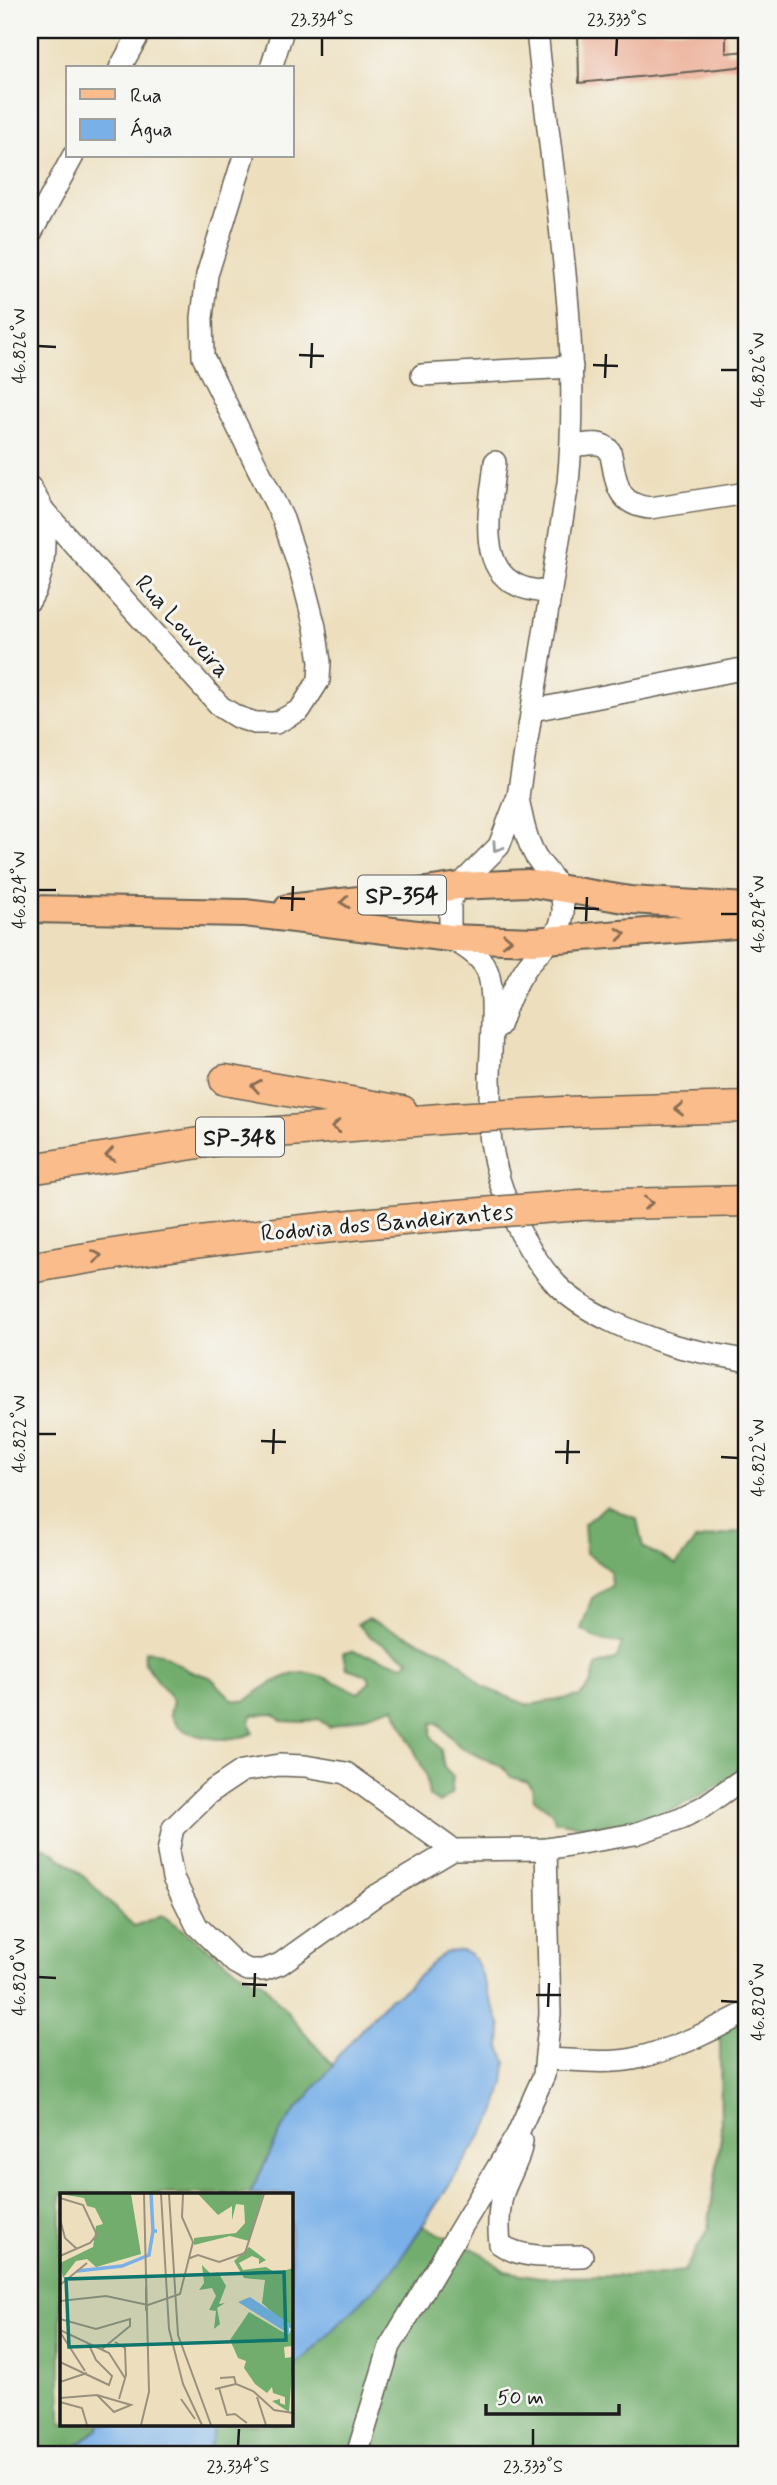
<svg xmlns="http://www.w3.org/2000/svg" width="777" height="2485" viewBox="0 0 777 2485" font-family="Mynerve,sans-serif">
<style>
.forest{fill:#72ad6d;stroke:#476444;stroke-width:2}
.water{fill:#79b0e8;stroke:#4a6682;stroke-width:2}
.building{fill:#ecae96}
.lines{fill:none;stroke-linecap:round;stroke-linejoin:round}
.minor-casing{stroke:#656054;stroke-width:24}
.major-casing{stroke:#656054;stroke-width:30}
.highway-casing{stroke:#656054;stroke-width:33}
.minor{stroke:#fff;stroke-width:21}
.major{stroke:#f9bc8a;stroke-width:26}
.highway{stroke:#f9bc8a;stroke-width:30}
.highway-bridge-casing{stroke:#656054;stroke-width:33;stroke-linecap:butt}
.highway-bridge{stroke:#f9bc8a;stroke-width:30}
.oneway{stroke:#999}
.oneway2{stroke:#8a6c53}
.ticks{fill:none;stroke:#1c1c1c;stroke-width:2.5}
.labels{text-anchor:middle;stroke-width:6;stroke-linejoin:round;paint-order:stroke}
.shield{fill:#f6f6f2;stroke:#5d5d5c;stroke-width:2}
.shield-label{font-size:23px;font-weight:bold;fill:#1c1c1c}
.street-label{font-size:24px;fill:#1c1c1c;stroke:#f6f6f2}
.inset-river{fill:none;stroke:#79b0e8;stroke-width:3.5}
.inset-road{fill:none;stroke:#99917d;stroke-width:2}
.view{fill:#0f766e;fill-opacity:0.15;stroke:#0f766e;stroke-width:3.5}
.inset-edge{fill:none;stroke:#1c1c1c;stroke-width:3.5}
.neatline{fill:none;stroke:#1c1c1c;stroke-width:2.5}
.ticks-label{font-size:18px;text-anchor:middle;fill:#1c1c1c}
</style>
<rect width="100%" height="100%" fill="#f6f6f2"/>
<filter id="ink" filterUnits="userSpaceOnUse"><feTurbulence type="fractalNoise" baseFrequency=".0143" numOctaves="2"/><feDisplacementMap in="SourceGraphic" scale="14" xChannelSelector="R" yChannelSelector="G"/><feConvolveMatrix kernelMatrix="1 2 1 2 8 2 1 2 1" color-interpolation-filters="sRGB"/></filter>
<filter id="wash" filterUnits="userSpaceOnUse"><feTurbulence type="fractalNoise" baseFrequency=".00686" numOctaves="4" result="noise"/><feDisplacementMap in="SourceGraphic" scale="28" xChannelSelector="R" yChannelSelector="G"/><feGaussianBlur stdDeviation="1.57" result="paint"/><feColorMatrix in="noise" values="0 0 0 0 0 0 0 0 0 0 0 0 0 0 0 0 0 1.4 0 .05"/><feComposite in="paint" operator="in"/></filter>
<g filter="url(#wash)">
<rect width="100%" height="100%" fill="#eddfbd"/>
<g class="forest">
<path d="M 606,1506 L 637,1519 L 643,1547 L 676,1565 L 695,1540 L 747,1531 L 747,1767 C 687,1807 628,1838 555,1821 L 552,1812 L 534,1799 L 532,1788 L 528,1782 L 511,1777 L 503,1767 L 461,1748 L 438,1723 L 432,1723 L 431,1735 L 441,1750 L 444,1768 L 453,1777 L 451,1794 L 439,1803 L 429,1796 L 426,1775 L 394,1707 L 329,1727 L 318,1719 L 303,1722 L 281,1721 L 274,1714 L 252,1715 L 250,1723 L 253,1733 C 232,1743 200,1740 180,1728 C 176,1725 173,1719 170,1714 L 173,1701 L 144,1662 L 145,1651 L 161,1653 L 189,1671 L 210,1677 L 233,1700 L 246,1701 C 260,1689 285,1672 306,1673 C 323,1674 343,1686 358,1693 L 370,1682 L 368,1675 L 346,1668 L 343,1653 L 354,1651 L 404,1665 L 409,1660 L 371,1637 L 357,1624 L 368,1619 L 443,1651 L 462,1664 L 483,1687 L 528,1705 L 580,1696 L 591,1684 L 596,1666 L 617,1658 L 622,1643 L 599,1640 L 581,1629 L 592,1598 L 611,1586 L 610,1571 L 586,1553 L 584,1524 Z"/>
<path d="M 30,1841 C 73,1857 101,1896 134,1926 L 162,1915 L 243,1974 L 262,1982 L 333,2066 L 284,2125 L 250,2194 L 61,2194 L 61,2424 L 100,2424 L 99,2427 L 67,2455 L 30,2455 Z"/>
<polygon points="747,2014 747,2455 208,2455 213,2430 217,2424 290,2424 291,2367 306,2356 393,2269 423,2226 481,2253 505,2271 539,2277 646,2276 684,2271 708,2229 721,2137 720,2042 716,2030"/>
</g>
<g class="water">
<polygon points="462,1951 470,1954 477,1963 501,2027 500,2047 506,2062 504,2083 494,2116 394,2269 306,2356 291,2367 290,2194 250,2194 284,2125 333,2066 336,2058 389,1998 399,1994 444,1952"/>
<polygon points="100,2424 217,2424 213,2430 208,2455 67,2455 99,2428"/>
</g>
<g id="blocks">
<polygon class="building" points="578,30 726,30 726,53 747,51 747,66 579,83"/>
</g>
</g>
<g filter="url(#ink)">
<use href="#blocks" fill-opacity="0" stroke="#656054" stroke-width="2"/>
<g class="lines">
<defs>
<g id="minor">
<path d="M 537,30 C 551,181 583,331 568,483 L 518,796 L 499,846 L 459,886 L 450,901 L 450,938 C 463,946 478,954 486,968 C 497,989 490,1052 490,1079 C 491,1099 488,1122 491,1142 C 499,1194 521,1246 557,1285 C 583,1312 634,1333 669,1344 C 694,1352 722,1355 747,1361"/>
<polyline points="120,68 141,30"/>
<polyline points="271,68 283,30"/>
<polyline points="30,235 73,156"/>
<polyline points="422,375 572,367"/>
<path d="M 572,446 C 585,445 601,439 610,451 C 617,480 614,504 650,508 L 747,493"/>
<path d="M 495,462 C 492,498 474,566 517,585 C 526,590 539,591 550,593"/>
<polyline points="30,487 44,511 221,707 237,717 255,723 276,723 300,710 319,680 320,662 315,627 301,573 283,519 203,357 202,318 207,275 244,156"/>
<path d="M 30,600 C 47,573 44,542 44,511"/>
<polyline points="533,710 747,668"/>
<path d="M 499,1026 C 506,1005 513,987 526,968 C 544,943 571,931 561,895 C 557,879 543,869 535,855 C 525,837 522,818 518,798"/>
<polyline points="453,1850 372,1898 280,1964 264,1970 248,1970 235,1963 197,1926 173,1878 168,1852 173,1828 209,1793 242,1771 279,1765 305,1766 346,1773 453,1850 546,1849 635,1834 681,1818 703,1807 747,1776"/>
<path d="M 547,2059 C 575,2060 605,2064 633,2059 C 673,2050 711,2031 747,2012"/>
<path d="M 522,2141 C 520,2160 509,2175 503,2193 C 498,2211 498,2226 500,2244 C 523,2260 554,2256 582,2256"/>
<polyline points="357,2455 390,2346 517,2135 544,2075 550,2014 546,1849"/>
</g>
<g id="major">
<polyline points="288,908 386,897 459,886 528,883 630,900 747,907"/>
<polyline points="30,909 245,913 450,938 533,941 747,924"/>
</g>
<g id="highway">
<polyline points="225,1080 402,1111"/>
<polyline points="563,1112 747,1107"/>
<polyline points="30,1169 264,1133 453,1118"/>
<polyline points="580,1205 747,1201"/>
<path d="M 30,1268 C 167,1243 306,1229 445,1216"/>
</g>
</defs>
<use href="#minor" class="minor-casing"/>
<use href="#major" class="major-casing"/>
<use href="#highway" class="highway-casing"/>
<use href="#minor" class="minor"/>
<use href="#major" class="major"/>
<use href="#highway" class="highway"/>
<defs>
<g id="highway-bridge">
<polyline points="453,1118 563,1112"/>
<polyline points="445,1216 580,1205"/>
</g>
</defs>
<use href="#highway-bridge" class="highway-bridge-casing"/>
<use href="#highway-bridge" class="highway-bridge"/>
</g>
<defs><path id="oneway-chevron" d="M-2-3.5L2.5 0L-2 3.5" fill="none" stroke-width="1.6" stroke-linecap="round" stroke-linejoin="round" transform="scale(1.75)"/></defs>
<use class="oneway" href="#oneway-chevron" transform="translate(497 847) rotate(124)"/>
<g class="oneway2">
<use href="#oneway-chevron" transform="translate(345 902) rotate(174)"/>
<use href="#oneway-chevron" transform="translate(621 934) rotate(-5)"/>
<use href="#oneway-chevron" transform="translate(507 940) rotate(2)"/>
<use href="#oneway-chevron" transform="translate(256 1086) rotate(-170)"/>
<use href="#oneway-chevron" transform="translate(679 1109) rotate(179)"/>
<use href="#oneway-chevron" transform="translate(336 1127) rotate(175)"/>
<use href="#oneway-chevron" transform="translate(110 1155) rotate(171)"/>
<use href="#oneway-chevron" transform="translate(648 1203) rotate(-1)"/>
<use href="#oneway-chevron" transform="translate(97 1256) rotate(-10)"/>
</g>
</g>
<path class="ticks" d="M 322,56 L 322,38M 616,56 L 617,38M 38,346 L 56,347M 299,355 L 324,356M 593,365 L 618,366M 311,368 L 312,343M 721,370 L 738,370M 605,378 L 606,354M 38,890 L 56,890M 280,898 L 305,899M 574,908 L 599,909M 292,911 L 293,886M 721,914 L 738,914M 586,921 L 587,897M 38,1434 L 56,1434M 261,1441 L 286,1442M 555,1452 L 580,1452M 273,1454 L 274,1429M 721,1457 L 738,1458M 567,1464 L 568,1440M 38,1977 L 56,1978M 242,1984 L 267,1985M 536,1995 L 561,1995M 254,1997 L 255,1973M 721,2001 L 738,2002M 548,2007 L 549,1983M 238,2446 L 239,2429M 533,2446 L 533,2429"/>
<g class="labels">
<g class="shield">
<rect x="358" y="875.5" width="88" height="39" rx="5"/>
<rect x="196" y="1117.5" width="88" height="39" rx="5"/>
</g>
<g class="shield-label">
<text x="402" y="903">SP-354</text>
<text x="240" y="1145">SP-348</text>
</g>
<g class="street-label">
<text transform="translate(183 626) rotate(48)" y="8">Rua Louveira</text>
<text transform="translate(387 1222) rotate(-5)" y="8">Rodovia dos Bandeirantes</text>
</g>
</g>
<g transform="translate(60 2193)">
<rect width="233" height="233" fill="#eddfbd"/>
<path d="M 0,1 L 71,1 L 81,61 L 36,74 L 27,66 L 16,68 L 3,85 L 0,70 L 33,54 L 36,33 L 43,31 L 35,15 L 27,13 L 24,5 ZM 138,1 L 203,1 L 189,48 L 170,43 L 134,52 L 134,45 L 176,40 L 185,30 L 184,12 L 176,11 L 172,27 L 172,13 L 158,22 ZM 189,54 L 206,67 L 199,71 L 199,66 L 192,63 L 179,70 L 183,77 L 206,74 L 216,80 L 233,75 L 233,153 L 224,154 L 225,165 L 233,164 L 229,219 L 212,208 L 220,206 L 220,210 L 225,212 L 225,204 L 213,200 L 212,194 L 207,200 L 195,191 L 184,175 L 186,168 L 178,165 L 170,147 L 189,119 L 221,138 L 229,141 L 231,136 L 202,110 L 205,87 L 184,85 L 174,68 ZM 142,72 L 151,81 L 158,79 L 166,93 L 159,111 L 165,110 L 157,115 L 160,131 L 154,136 L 156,118 L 149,117 L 156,103 L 152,95 L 139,97 L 144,90 Z" fill="#72ad6d"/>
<path d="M 190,104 L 229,130 L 229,141 L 178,109 Z" fill="#79b0e8"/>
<path class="inset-river" d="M 91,1 L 93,38 L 97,38M 17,78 L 62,73 L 89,62 L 93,38"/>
<path class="inset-road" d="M 84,1 L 86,83M 101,1 L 109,136 L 123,191 L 142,232M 109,1 L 118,142 L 151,232M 0,5 L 23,12 L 37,42 L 30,50 L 0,63M 0,26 L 5,45 L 17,56M 130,65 L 138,62 L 159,69 L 185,60 L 204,1M 0,92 L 27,70M 86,94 L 86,118M 0,108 L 46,103 L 88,112 L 120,101 L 133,49 L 122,24 L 123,1M 0,126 L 36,136 L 70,126 L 70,133 L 42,156M 0,137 L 49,160 L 65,185M 0,139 L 25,178M 55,149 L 65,155 L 66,182 L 59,206M 0,169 L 49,192 L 52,183 L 36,167 L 28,150M 160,185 L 174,184 L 176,191 L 193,198 L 214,217 L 233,220M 0,189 L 27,180M 159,195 L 167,222 L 175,221 L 187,230M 155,196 L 176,191M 197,204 L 206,232M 0,205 L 37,202 L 71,212 L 54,219 L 37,202M 121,206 L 135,226M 0,209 L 22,215 L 27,232M 81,232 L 89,199 L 86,81"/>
<path class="view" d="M 224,79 L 226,147 L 9,154 L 6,86 Z"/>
<rect width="233" height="233" class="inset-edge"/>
</g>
<rect width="777" height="2485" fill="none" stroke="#f6f6f2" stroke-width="77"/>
<rect x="66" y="66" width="228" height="91" fill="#f6f6f2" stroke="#9f9f9c" stroke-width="2"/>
<rect x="80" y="89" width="35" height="10" fill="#f9bc8a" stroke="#9f9f9c" stroke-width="2"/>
<text x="130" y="102" font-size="21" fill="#1c1c1c">Rua</text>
<rect x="80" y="119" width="35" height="21" fill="#79b0e8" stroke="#9f9f9c" stroke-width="2"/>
<text x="130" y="136" font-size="21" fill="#1c1c1c">Água</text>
<path d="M486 2404v10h133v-10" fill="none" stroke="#1c1c1c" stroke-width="3.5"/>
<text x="497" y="2404" font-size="21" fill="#1c1c1c" stroke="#f6f6f2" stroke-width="5" paint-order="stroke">50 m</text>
<rect x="38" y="38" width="700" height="2408" class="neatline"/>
<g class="ticks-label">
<text x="322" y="25">23.334°S</text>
<text x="617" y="25">23.333°S</text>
<text transform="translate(19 346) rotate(-90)" y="6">46.826°W</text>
<text transform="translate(758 370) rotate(-90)" y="6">46.826°W</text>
<text transform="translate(19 890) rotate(-90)" y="6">46.824°W</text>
<text transform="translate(758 914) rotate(-90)" y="6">46.824°W</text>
<text transform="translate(19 1434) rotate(-90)" y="6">46.822°W</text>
<text transform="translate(758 1458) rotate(-90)" y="6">46.822°W</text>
<text transform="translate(19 1977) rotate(-90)" y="6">46.820°W</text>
<text transform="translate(758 2002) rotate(-90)" y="6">46.820°W</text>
<text x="238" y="2472">23.334°S</text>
<text x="533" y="2472">23.333°S</text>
</g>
</svg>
